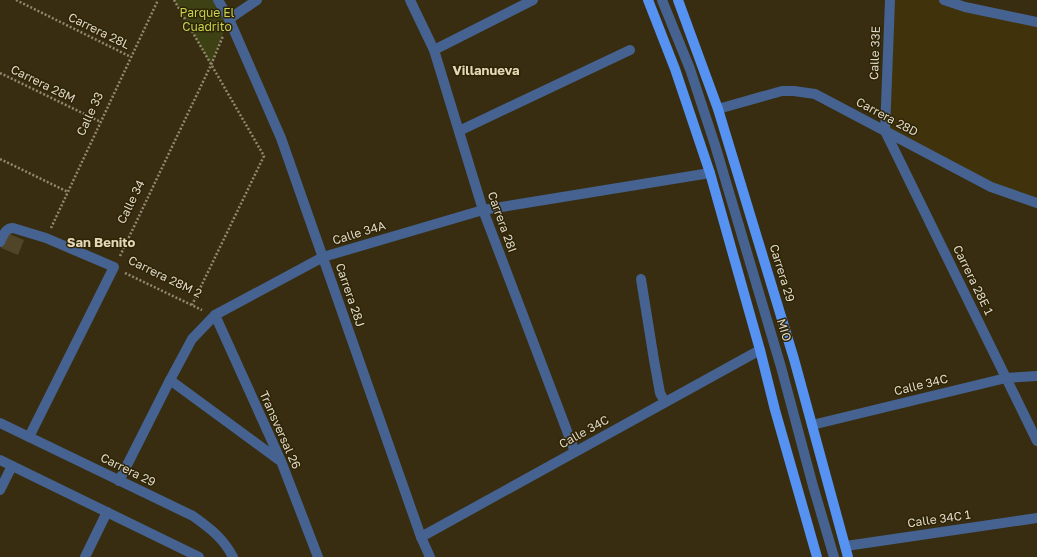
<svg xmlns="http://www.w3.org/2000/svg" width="1037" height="557" viewBox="0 0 1037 557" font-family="'Golos Text',sans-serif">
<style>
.built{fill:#40330c}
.green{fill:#3d4114}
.building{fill:#504528}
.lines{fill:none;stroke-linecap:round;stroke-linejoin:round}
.path{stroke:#908871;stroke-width:2.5;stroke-dasharray:2 2;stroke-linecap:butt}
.minor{stroke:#456290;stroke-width:10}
.major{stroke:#5592f1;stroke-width:10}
.labels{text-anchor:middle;stroke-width:3;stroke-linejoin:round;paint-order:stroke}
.park-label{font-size:12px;fill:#c7d351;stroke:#2e2406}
.street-label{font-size:12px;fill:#dfd8c8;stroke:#2e2406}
.neighbourhood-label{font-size:13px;font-weight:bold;fill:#e5d8b6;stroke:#2e2406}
</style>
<rect width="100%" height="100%" fill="#382d10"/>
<polygon class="built" points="890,0 944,0 1037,22 1037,203 991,187 885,131"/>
<polygon class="green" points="174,0 218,0 229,19 211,65"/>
<polygon class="building" points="7,233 24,240 18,255 1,248"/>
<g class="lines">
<g class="path">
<polyline points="16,0 131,57"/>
<polyline points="174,0 264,156 192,305"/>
<polyline points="0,73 101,122"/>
<polyline points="0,159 68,192"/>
<polyline points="51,228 158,0"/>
<polyline points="120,256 211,65 223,36"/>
<polyline points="125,273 202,310"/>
</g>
<g class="minor">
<polyline points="218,0 229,19 281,138 421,537 430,557"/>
<polyline points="410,0 434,50 483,210 575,452"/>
<polyline points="662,0 690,69 715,145 781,367 813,486 834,557"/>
<polyline points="890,0 885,131 1037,441"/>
<polyline points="944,0 965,7 1037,22"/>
<polyline points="229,19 257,0"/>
<polyline points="434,50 533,0"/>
<polyline points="718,109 782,91 794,91 815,94 991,187 1037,203"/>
<polyline points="459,131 630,50"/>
<path d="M 0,242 C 3,236 5,228 13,228 L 46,238 L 114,267 L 29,437"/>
<polyline points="641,279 654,360 660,393 665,402"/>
<polyline points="215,315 281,461 318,557"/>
<polyline points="170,380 279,460"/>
<path d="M 0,423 L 193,516 C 211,529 223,538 233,557"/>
<polyline points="812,425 1006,378 1037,376"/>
<polyline points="0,460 199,557"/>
<polyline points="119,481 170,380 192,339 215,315 323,257 483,210 710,173"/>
<polyline points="0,490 12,466"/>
<polyline points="421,537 760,350"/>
<polyline points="846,546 1037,518"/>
<polyline points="85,557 107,512"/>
</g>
<g class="major">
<polyline points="648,0 675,69 710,173 760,350 775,410 817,557"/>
<polyline points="678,0 718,109 728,142 794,359 848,557"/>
</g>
</g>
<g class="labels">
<g class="park-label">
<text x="207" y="17">Parque El<tspan x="207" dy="14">Cuadrito</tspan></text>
</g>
<g class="street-label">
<text transform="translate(99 31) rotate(26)" y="4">Carrera 28L</text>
<text transform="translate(875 53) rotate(-88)" y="4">Calle 33E</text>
<text transform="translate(43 84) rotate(26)" y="4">Carrera 28M</text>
<text transform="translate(90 114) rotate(-65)" y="4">Calle 33</text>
<text transform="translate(887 117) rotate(28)" y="4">Carrera 28D</text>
<text transform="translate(131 202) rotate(-64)" y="4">Calle 34</text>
<text transform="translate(502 222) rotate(70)" y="4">Carrera 28I</text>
<text transform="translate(359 233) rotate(-17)" y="4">Calle 34A</text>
<text transform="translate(782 273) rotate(73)" y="4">Carrera 29</text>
<text transform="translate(165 277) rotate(26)" y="4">Carrera 28M 2</text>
<text transform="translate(973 280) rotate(64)" y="4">Carrera 28E 1</text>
<text transform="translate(350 295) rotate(71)" y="4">Carrera 28J</text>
<text transform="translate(784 330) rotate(73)" y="4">MIO</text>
<text transform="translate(921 385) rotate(-14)" y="4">Calle 34C</text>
<text transform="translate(280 430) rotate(66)" y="4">Transversal 26</text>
<text transform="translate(584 432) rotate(-29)" y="4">Calle 34C</text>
<text transform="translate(128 470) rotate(26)" y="4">Carrera 29</text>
<text transform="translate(939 519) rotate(-8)" y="4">Calle 34C 1</text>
</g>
<g class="neighbourhood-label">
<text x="486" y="75">Villanueva</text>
<text x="101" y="247">San Benito</text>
</g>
</g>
</svg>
